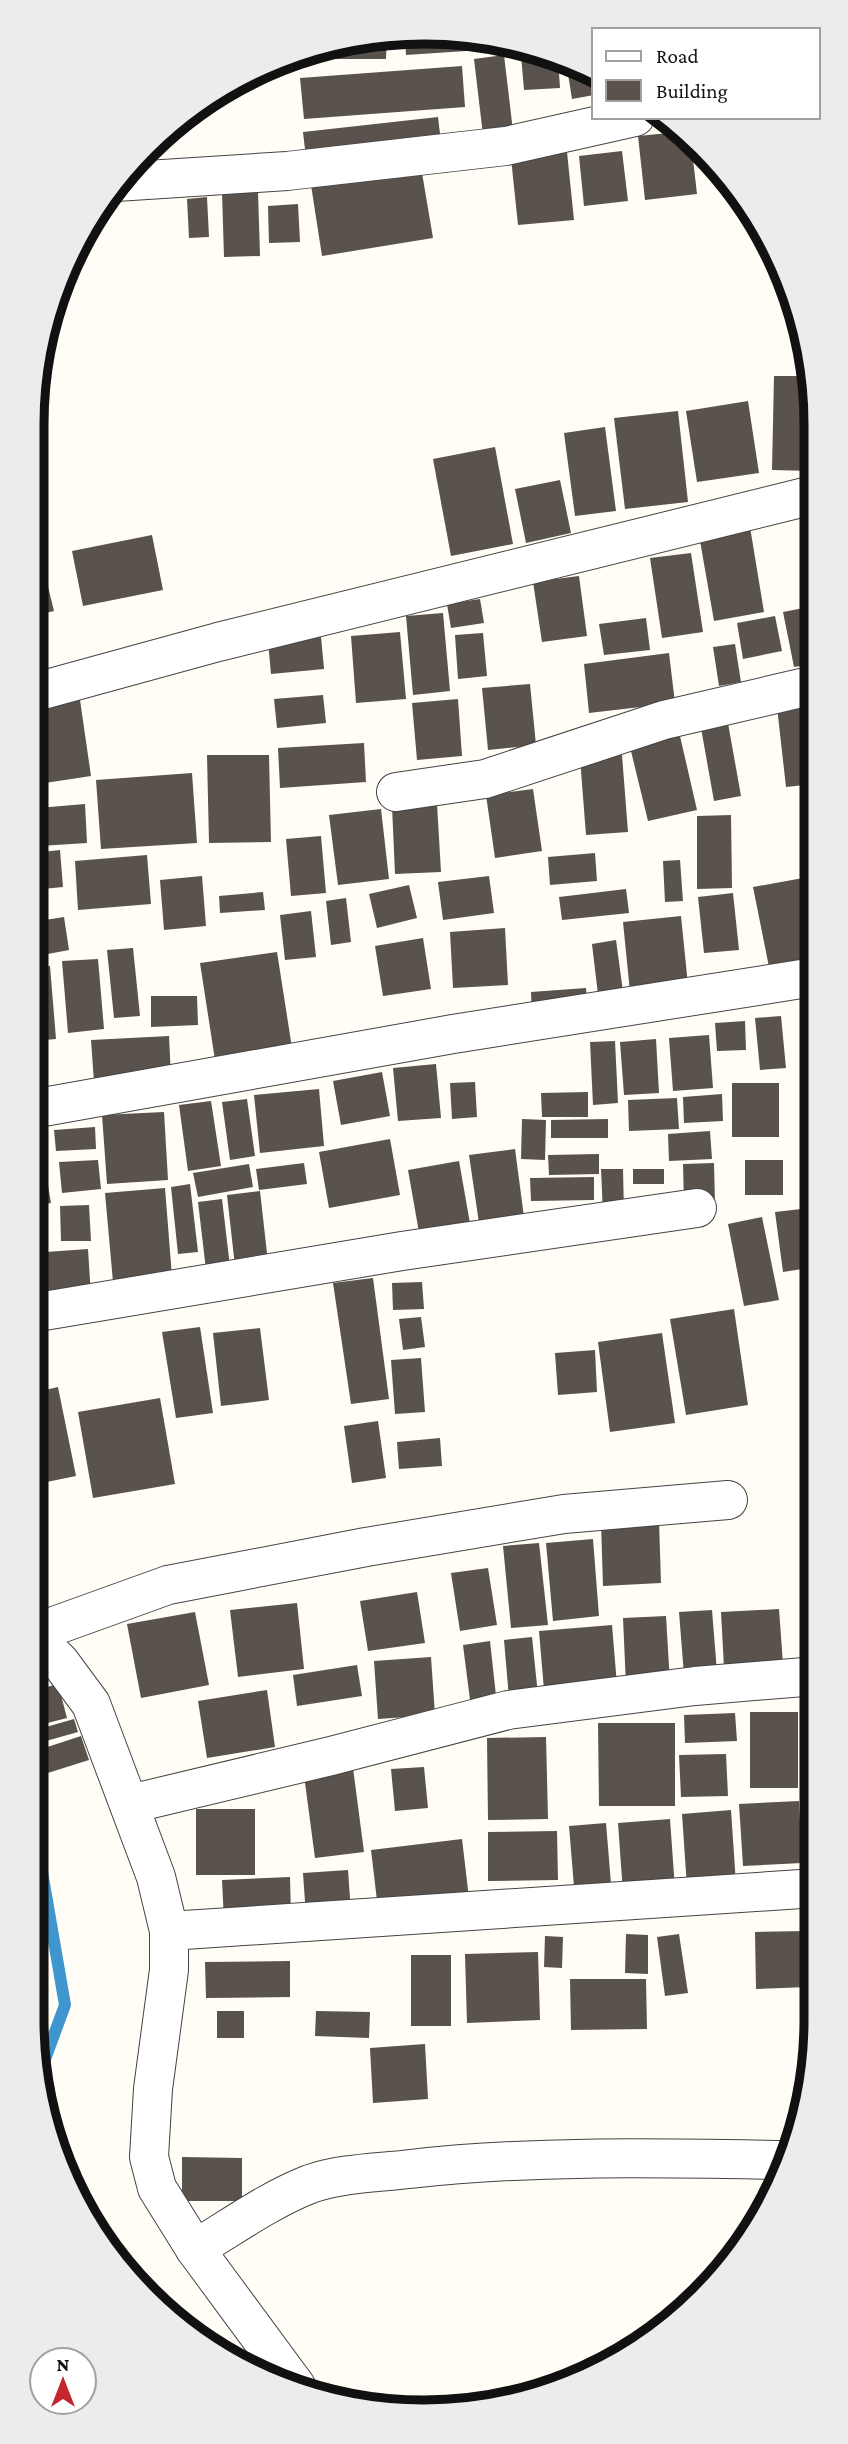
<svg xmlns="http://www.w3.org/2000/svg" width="848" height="2444" viewBox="0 0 848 2444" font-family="'Crimson Pro',serif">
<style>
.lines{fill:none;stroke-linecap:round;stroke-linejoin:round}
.stream{stroke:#3f96cf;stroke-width:12}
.building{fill:#5a524d}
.minor-casing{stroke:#444;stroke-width:40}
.minor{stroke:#fff;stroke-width:38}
.rim{fill:none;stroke:#111;stroke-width:9}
</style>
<rect width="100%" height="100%" fill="#fffdf5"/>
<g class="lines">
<polyline class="stream" points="32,1814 65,2005 41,2070"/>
</g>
<g class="building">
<polygon points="372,35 387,36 386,59 332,59 332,49"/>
<polygon points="405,37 466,41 466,51 406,55"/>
<polygon points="320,53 320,62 296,62 296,61"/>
<polygon points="546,53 558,58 560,88 524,90 521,55"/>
<polygon points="504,55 513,131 483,135 474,59"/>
<polygon points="566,61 594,73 594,95 572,99"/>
<polygon points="462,66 465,107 304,119 300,78"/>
<polygon points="438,117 441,142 306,158 303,132"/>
<polygon points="679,132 691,142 697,194 645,200 638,136"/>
<polygon points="700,150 714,161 702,162"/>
<polygon points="622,151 628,201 584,206 579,156"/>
<polygon points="567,152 574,220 518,225 511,158"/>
<polygon points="421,167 433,238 322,256 311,185"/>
<polygon points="258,192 260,256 224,257 222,193"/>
<polygon points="207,197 209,237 189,238 187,199"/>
<polygon points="298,204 300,242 269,243 268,206"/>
<polygon points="774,376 813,376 813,471 772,470"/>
<polygon points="748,401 759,473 697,482 686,411"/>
<polygon points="678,411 688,502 625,509 614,418"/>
<polygon points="605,427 616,511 575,516 564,433"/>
<polygon points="495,447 513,544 451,556 433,459"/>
<polygon points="560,480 571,533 526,543 515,489"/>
<polygon points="750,527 764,612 714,621 699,535"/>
<polygon points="152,535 163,590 83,606 72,551"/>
<polygon points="691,553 703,632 662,638 650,558"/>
<polygon points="41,558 54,611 32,616 32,560"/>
<polygon points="579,576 587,636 542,642 533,582"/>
<polygon points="480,599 484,623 451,628 447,604"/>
<polygon points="814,606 814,664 794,667 783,612"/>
<polygon points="443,613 450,691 413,695 406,616"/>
<polygon points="775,616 782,651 743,659 737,623"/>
<polygon points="646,618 650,650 604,655 599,624"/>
<polygon points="400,632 406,699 356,703 351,636"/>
<polygon points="483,633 487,676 458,679 455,635"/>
<polygon points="321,637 324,669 271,674 268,642"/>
<polygon points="735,644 741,682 719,686 713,647"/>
<polygon points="669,653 675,703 589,713 584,664"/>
<polygon points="530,684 536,745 488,750 482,688"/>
<polygon points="323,695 326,723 277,728 274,699"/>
<polygon points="458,699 462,756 417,760 412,703"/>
<polygon points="80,700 91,776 45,783 33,707"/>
<polygon points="814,703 814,784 786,787 777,707"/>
<polygon points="728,723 741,796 714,801 701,728"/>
<polygon points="680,736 697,810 648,821 630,747"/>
<polygon points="364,743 366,782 280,788 278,748"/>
<polygon points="207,755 269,755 271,842 209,843"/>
<polygon points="622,755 628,832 586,835 580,758"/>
<polygon points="33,763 36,784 32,785 32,764"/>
<polygon points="192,773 197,843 101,849 96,780"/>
<polygon points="533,789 542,851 495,858 486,795"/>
<polygon points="32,802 38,840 32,841"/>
<polygon points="85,804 87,843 40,846 38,808"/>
<polygon points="437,804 441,872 395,874 392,806"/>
<polygon points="381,809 389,879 338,885 329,815"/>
<polygon points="731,815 732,888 697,889 697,816"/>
<polygon points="321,836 326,893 291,896 286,839"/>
<polygon points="60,850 63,887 32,890 32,853"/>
<polygon points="595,853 597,881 550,885 548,857"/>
<polygon points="147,855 151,904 78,910 75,861"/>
<polygon points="680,860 683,901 665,902 663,861"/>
<polygon points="814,873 814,892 813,893 809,874"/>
<polygon points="202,876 206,926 164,930 160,880"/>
<polygon points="489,876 494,913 443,920 438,882"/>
<polygon points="803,878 814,934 814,963 770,972 753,887"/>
<polygon points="409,885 417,918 377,928 369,894"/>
<polygon points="626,889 629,913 562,920 559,897"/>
<polygon points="263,892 265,910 220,913 219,896"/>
<polygon points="733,893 739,950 704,953 698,897"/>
<polygon points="346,898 351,942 331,945 326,901"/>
<polygon points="311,911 316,957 285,960 280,915"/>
<polygon points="681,916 688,985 630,992 623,922"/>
<polygon points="64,917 69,950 32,957 32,922"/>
<polygon points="505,928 508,985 453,988 450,932"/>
<polygon points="423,938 431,989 383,996 375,946"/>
<polygon points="616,940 624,999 599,1003 592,944"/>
<polygon points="133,948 140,1016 114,1018 107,950"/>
<polygon points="277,952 292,1048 215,1060 200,963"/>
<polygon points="98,959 104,1029 68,1033 62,961"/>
<polygon points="50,966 56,1039 32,1041 32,967"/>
<polygon points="586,988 588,1012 532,1016 531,992"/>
<polygon points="151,996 197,996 198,1025 151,1027"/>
<polygon points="814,1005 814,1052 813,1052 804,1007"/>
<polygon points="781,1016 786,1068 760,1070 755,1018"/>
<polygon points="745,1021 746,1050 717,1051 715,1023"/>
<polygon points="709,1035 713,1088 673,1091 669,1038"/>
<polygon points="169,1036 171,1077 94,1082 91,1040"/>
<polygon points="656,1039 659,1093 624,1095 620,1042"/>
<polygon points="615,1041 618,1103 593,1105 590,1042"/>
<polygon points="436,1064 441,1118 398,1121 393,1068"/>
<polygon points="382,1072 390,1116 341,1125 333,1081"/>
<polygon points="475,1082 477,1117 452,1119 450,1083"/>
<rect x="732" y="1083" width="47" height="54"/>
<polygon points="319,1089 324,1146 260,1153 254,1095"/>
<polygon points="588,1092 588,1117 542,1117 541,1093"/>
<polygon points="722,1094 723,1121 684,1123 683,1097"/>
<polygon points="677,1098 679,1129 629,1131 628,1100"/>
<polygon points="247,1099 255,1156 230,1160 222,1102"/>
<polygon points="211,1101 221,1166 188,1171 179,1105"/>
<polygon points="164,1112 168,1180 107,1184 102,1115"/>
<polygon points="522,1119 546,1120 545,1160 521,1159"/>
<polygon points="608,1119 608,1138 551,1138 551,1120"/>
<polygon points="95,1127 96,1149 56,1151 54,1130"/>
<polygon points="710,1131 712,1159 669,1161 668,1134"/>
<polygon points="390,1139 400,1195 329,1208 319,1152"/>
<polygon points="515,1149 524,1217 479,1223 469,1155"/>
<polygon points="42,1150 51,1203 32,1206 32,1152"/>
<polygon points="599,1154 599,1174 549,1175 548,1155"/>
<polygon points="98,1160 101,1189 62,1193 59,1162"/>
<rect x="745" y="1160" width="38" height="35"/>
<polygon points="459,1161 471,1229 420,1238 408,1170"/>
<polygon points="304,1163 307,1184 259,1190 256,1169"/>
<polygon points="714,1163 715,1204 684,1205 683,1164"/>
<polygon points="249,1164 253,1187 198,1197 193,1173"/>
<polygon points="601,1169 623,1169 624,1213 603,1214"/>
<rect x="633" y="1169" width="31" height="15"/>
<polygon points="594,1177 594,1200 531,1201 530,1178"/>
<polygon points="190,1184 198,1252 178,1254 171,1187"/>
<polygon points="165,1188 173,1289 114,1293 105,1193"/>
<polygon points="260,1191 269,1271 236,1275 227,1195"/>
<polygon points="222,1199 231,1275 207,1278 198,1202"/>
<polygon points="89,1205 91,1241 61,1241 60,1206"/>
<polygon points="810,1208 815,1240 815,1267 783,1272 775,1212"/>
<polygon points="762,1217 779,1300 744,1306 728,1224"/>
<polygon points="88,1249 91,1296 32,1299 32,1253"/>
<polygon points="373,1278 389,1399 351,1404 333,1283"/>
<polygon points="422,1282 424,1309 393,1310 392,1283"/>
<polygon points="734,1309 748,1405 686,1415 670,1319"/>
<polygon points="421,1317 425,1347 403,1350 399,1319"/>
<polygon points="200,1327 213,1413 176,1418 162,1332"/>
<polygon points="260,1328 269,1400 221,1406 213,1333"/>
<polygon points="662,1333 675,1423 610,1432 598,1342"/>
<polygon points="595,1350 597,1392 558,1395 555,1353"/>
<polygon points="421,1358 425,1412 395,1414 391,1360"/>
<polygon points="58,1387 76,1476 32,1485 32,1393"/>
<polygon points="160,1398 175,1484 93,1498 78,1412"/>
<polygon points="378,1421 386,1478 352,1483 344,1426"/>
<polygon points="440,1438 442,1466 399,1469 397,1442"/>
<polygon points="804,1506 815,1506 816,1559 806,1559"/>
<polygon points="659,1521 661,1583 603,1586 601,1523"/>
<polygon points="593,1539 599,1616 553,1621 546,1543"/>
<polygon points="539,1543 548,1625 511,1628 503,1546"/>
<polygon points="488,1568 497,1625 460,1631 451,1573"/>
<polygon points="417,1592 425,1643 368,1651 360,1601"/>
<polygon points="297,1603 304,1669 238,1677 230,1610"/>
<polygon points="779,1609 783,1664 724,1668 721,1612"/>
<polygon points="712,1610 717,1672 684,1675 679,1612"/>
<polygon points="195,1612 209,1685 141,1698 127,1624"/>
<polygon points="666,1616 670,1683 626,1686 623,1618"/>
<polygon points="612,1625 617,1685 544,1690 539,1631"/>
<polygon points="532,1637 538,1695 509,1698 504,1640"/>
<polygon points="490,1641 497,1705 471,1708 463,1645"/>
<polygon points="431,1657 435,1715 378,1719 374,1661"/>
<polygon points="357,1665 362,1696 297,1706 293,1675"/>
<polygon points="58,1684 67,1718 32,1727 32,1691"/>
<polygon points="267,1690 275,1747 207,1758 198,1701"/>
<rect x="750" y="1712" width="48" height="76"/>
<polygon points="735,1713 737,1741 685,1743 684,1715"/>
<polygon points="74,1719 78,1732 32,1745 32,1731"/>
<polygon points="598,1723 675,1723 675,1806 599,1806"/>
<polygon points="81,1736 89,1760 32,1778 32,1752"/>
<polygon points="546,1737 548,1819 488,1820 487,1738"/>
<polygon points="726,1754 728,1796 681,1797 679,1755"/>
<polygon points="424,1767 428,1808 395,1811 391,1769"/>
<polygon points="353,1768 364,1852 315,1858 304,1775"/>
<polygon points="799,1801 802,1863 743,1866 739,1804"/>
<rect x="196" y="1809" width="59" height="66"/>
<polygon points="731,1810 736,1884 687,1887 682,1814"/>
<polygon points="670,1819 675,1889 623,1893 618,1823"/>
<polygon points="606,1823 612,1896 575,1899 569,1826"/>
<polygon points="557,1831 558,1880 488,1881 488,1832"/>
<polygon points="462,1839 469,1898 378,1909 371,1850"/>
<polygon points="348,1870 351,1913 306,1916 303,1873"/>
<polygon points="290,1877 291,1918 224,1921 222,1880"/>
<polygon points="32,1902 48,1959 32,1963"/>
<polygon points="813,1919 816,1919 816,1936 814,1936"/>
<polygon points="807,1931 808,1987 756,1989 755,1932"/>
<polygon points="626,1934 648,1935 648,1974 625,1973"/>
<polygon points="679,1934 688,1993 665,1996 657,1937"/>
<polygon points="545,1936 563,1937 562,1968 544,1967"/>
<polygon points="538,1952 540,2020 467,2023 465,1954"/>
<rect x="411" y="1955" width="40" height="71"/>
<polygon points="290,1961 290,1997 206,1998 205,1962"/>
<polygon points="570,1979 646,1979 647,2029 571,2030"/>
<rect x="217" y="2011" width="27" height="27"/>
<polygon points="316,2011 370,2012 369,2038 315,2036"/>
<polygon points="425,2044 428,2099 373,2103 370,2048"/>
<polygon points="182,2157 242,2158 242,2201 182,2201"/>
</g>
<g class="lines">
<defs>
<g id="minor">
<polyline points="116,182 287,171 506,146 635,117"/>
<polyline points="32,693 218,642 813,495"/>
<polyline points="396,792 485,779 664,720 814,685"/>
<polyline points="32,1109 453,1034 814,977"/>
<polyline points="32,1313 402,1251 697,1208"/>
<polyline points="32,1634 168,1585 366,1547 564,1514 728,1500"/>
<polyline points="32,1635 60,1662 91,1704 156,1877 169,1931 169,1970 153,2089 149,2157 157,2188 195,2249 296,2386"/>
<polyline points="130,1804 331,1756 508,1710 695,1686 816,1676"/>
<polyline points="169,1931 816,1888"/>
<path d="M 195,2249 C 232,2227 269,2200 310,2184 C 341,2173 377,2173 410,2169 C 534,2155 660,2158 786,2160"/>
</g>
</defs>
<use href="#minor" class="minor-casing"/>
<use href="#minor" class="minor"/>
</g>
<path d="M0 0H848V2444H0ZM424 44H424A380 380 0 0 1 804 424V2020A380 380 0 0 1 424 2400H424A380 380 0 0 1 44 2020V424A380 380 0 0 1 424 44Z" fill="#ececec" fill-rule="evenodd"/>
<path class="rim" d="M424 44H424A380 380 0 0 1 804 424V2020A380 380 0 0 1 424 2400H424A380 380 0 0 1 44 2020V424A380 380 0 0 1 424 44Z"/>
<rect x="592" y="28" width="228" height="91" fill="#ffffff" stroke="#a0a0a0" stroke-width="2"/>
<rect x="606" y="51" width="35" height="10" fill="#ffffff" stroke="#a0a0a0" stroke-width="2"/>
<text x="656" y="63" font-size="21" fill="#111111">Road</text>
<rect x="606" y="80" width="35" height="21" fill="#5a524d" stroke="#a0a0a0" stroke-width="2"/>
<text x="656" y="98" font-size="21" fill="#111111">Building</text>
<g transform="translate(63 2381)"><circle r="33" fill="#ffffff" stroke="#a0a0a0" stroke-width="2"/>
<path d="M0-5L12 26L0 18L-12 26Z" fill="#c4262e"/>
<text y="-10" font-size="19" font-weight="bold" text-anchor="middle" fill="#111111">N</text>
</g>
</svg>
